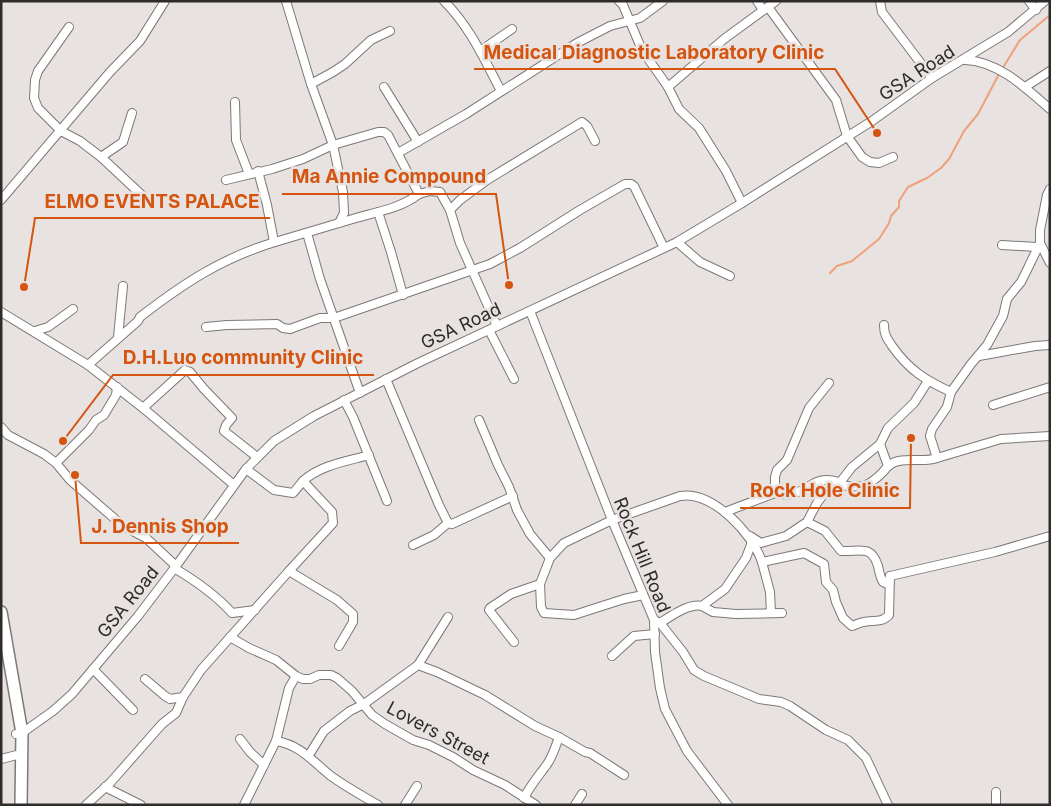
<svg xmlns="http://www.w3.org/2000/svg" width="1051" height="806" viewBox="0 0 1051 806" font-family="Inter,sans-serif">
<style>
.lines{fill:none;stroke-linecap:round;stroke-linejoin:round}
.stream{stroke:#eea17b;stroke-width:2}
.minor-casing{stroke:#7d7876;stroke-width:10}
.highway-casing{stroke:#7d7876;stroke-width:14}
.minor{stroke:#fff;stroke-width:8}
.highway{stroke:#fff;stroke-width:11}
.labels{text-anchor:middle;stroke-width:5;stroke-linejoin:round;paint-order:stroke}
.street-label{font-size:18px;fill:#2e2c2b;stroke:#e8e2e0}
.leader{fill:none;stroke:#d5540f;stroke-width:2}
.callout-dot{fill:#d5540f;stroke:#e8e2e0;stroke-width:2}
.callout-label{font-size:19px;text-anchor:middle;font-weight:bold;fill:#d5540f;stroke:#e8e2e0;stroke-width:5;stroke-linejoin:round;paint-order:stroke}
</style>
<rect width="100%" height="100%" fill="#e8e2e0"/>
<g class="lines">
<g class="stream">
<polyline points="1004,66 1020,40 1050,15"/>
<polyline points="830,273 837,266 852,261 879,239 889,223 891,216 899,207 899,201 908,187 927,178 941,168 949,159 964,131 978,114 999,74"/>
</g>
<defs>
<g id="minor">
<polyline points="286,1 311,84 333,145 343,192 344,213 339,223"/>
<path d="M 444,1 C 470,27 484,59 501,91"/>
<polyline points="619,1 623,5 642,50 668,87 724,39 776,1"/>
<polyline points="757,1 763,10"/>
<polyline points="880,1 882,12 932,78"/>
<polyline points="1029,1 1036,10"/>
<polyline points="768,7 836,100 847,136 862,157 870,162 879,163 893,157"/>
<polyline points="69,27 38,71 35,80 34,98 38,108 61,131 80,141 101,157 123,142 132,113"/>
<polyline points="480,51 512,29"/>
<path d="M 965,60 C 998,61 1026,88 1050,109"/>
<polyline points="311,84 333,72 345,64 371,40 390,31"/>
<polyline points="384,87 418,142"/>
<polyline points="668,87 679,109 699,128 726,171 742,203"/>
<polyline points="1025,87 1050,71"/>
<polyline points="235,102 236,140 249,174"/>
<polyline points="398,153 466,114 577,43 610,26 640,18 663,1"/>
<polyline points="101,157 147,200"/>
<polyline points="258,171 267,205 274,242"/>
<polyline points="419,194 430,191 440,192 450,210"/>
<polyline points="1,200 110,72 140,41 165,1"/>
<polyline points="378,212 391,252 403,295"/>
<polyline points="307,233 320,279 360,393"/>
<polyline points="677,242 700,262 730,276"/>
<polyline points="1040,243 1050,263"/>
<polyline points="1002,245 1037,247"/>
<polyline points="530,311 612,520 654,620 655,652 660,688 665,709 687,751 728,805"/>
<polyline points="1,312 88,365 143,408 234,485"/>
<path d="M 884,325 C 884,335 887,338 892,346 C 909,370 925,380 951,392"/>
<polyline points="497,326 460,243 450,210 460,200 487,180 582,122 587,126 595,141"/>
<polyline points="206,327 227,325 277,324 283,328 290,329 320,318 334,318 490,264 520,248 580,210 625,184 631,184 634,186 664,248"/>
<polyline points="489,330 514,379"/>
<polyline points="35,331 48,327 73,309"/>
<polyline points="118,337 123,286"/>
<polyline points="979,356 1035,346 1050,345"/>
<path d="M 88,365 L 138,321 L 140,317 C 184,283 222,258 275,242 C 302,234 329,226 356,218 C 377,212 401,208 419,194 L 388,135 L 384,132 L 378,132 L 333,145 L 303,159 L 272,169 L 226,180"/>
<polyline points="386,379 439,505 448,523 452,524 513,496"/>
<polyline points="344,400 353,417 387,501"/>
<polyline points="993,405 1050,387"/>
<polyline points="143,408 185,370 190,372 204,389 232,418 226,425 224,431 257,457"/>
<polyline points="479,420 498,465 509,487 517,510 530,534 550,558"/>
<polyline points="1,427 8,435 44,454 56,463 70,480 123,526 146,538 176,566"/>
<polyline points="937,458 1001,439 1050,436"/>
<polyline points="56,463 89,430 96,420 104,415 116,395 117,387"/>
<polyline points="888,466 880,444 888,428 914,403 928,381"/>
<path d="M 246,469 L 274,490 L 293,493 C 297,489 300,484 303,481 C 320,465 348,461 369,455"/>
<polyline points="838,485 852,467 880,444"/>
<path d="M 775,493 C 780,494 786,495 791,494 C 811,491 813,474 839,482"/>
<polyline points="725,512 775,493 775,477 777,470 787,460 809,408 829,383"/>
<path d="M 807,522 L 825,531 L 841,551 C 860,552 871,544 878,566 C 879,571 880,577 883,582 L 888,584 L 890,576 L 995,552 L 1050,536"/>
<path d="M 750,536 L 761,543 L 786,536 L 807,522 L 817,503 L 823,495 L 838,485 C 861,487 865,490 883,472 C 886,468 890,464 895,462 C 908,457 923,463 937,458 L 930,436 L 932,429 L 947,407 L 951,392 L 971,364 L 987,345 L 1003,316 L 1007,299 L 1021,282 L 1027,270 L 1040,243 L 1040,230 L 1047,195 L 1050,189"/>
<polyline points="413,545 434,535 448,523"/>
<polyline points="762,562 770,592 771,613"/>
<path d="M 174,568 C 196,581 215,594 232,613 L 255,610"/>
<polyline points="289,571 333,523 332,512 303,481"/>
<polyline points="540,584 541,607 544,613 574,615 624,599 643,595"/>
<polyline points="702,606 713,612 736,614 782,613"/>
<polyline points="654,620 660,623 683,652 694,670 704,676 759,699 781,702 790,706 826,730 848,740 866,758 888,805"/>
<path d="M 660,623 C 671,616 689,603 702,606 L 725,589 L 746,558 L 752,542"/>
<polyline points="230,637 249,648 276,660 296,676 303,679 310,679 319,675 331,675 337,678 352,691 372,715 385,724 413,740 429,745 453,757 473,770 505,785 536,805"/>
<path d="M 514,642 L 489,610 L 490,608 L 511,594 L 540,584 L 550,558 L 564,543 L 612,520 L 680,496 C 712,490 753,534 762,562 L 804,553 L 824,564 L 826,582 L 833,590 L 836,602 L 843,618 L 852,626 C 856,625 860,622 864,622 C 873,620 882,623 889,615 L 890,576"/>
<polyline points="612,656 634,636 655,634"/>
<polyline points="418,665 437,672 485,695 535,726 559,737 585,752 590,753 624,775"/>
<polyline points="93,669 133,710"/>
<polyline points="145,679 165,696 170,699 183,697"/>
<polyline points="16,734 22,733 53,711 72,694 138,616 176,566 246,469 274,441 314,416 418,363 677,242 742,203 872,121 932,78 1008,32 1045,1"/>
<polyline points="240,739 250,752 264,765"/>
<path d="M 276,741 C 301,745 313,762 331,776 C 346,787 363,796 378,805"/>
<polyline points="309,755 324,731 350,711 364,704 418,665 448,617"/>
<polyline points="1,759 17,755"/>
<polyline points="105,787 141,805"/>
<path d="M 524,798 C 530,786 537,778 545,767 C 552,759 555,748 559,737"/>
<polyline points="86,805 110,783 162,724 176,713 183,697 201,670 289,571 337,600 353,614 353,622 339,646"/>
<polyline points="244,805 276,741 289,688 296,676"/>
<polyline points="405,805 417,786"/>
<polyline points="575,805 582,794"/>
<polyline points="996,805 996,792"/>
</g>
<polyline id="highway" points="1,612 22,733 21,805"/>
</defs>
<use href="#minor" class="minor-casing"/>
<use href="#highway" class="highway-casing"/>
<use href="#minor" class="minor"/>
<use href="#highway" class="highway"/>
</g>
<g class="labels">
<g class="street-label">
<text transform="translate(917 73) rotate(-33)" y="6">GSA Road</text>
<text transform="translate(461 326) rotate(-25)" y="6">GSA Road</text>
<text transform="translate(642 555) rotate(68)" y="6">Rock Hill Road</text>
<text transform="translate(128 602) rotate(-51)" y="6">GSA Road</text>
<text transform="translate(438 733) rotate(28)" y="6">Lovers Street</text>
</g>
</g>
<path class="leader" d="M877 133L835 69H474M509 285L496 194H282M24 287L35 218H270M63 441L113 375H374M911 438L910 508H740M75 475L81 543H239"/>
<g class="callout-dot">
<circle cx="877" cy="133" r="5"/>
<circle cx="509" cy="285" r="5"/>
<circle cx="24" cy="287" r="5"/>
<circle cx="63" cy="441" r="5"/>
<circle cx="911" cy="438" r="5"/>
<circle cx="75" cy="475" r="5"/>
</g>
<g class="callout-label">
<text x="654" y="59">Medical Diagnostic Laboratory Clinic</text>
<text x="389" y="183">Ma Annie Compound</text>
<text x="152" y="208">ELMO EVENTS PALACE</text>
<text x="243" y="364">D.H.Luo community Clinic</text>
<text x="825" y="497">Rock Hole Clinic</text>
<text x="160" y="533">J. Dennis Shop</text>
</g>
<rect width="1051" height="806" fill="none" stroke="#2e2c2b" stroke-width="5"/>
</svg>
